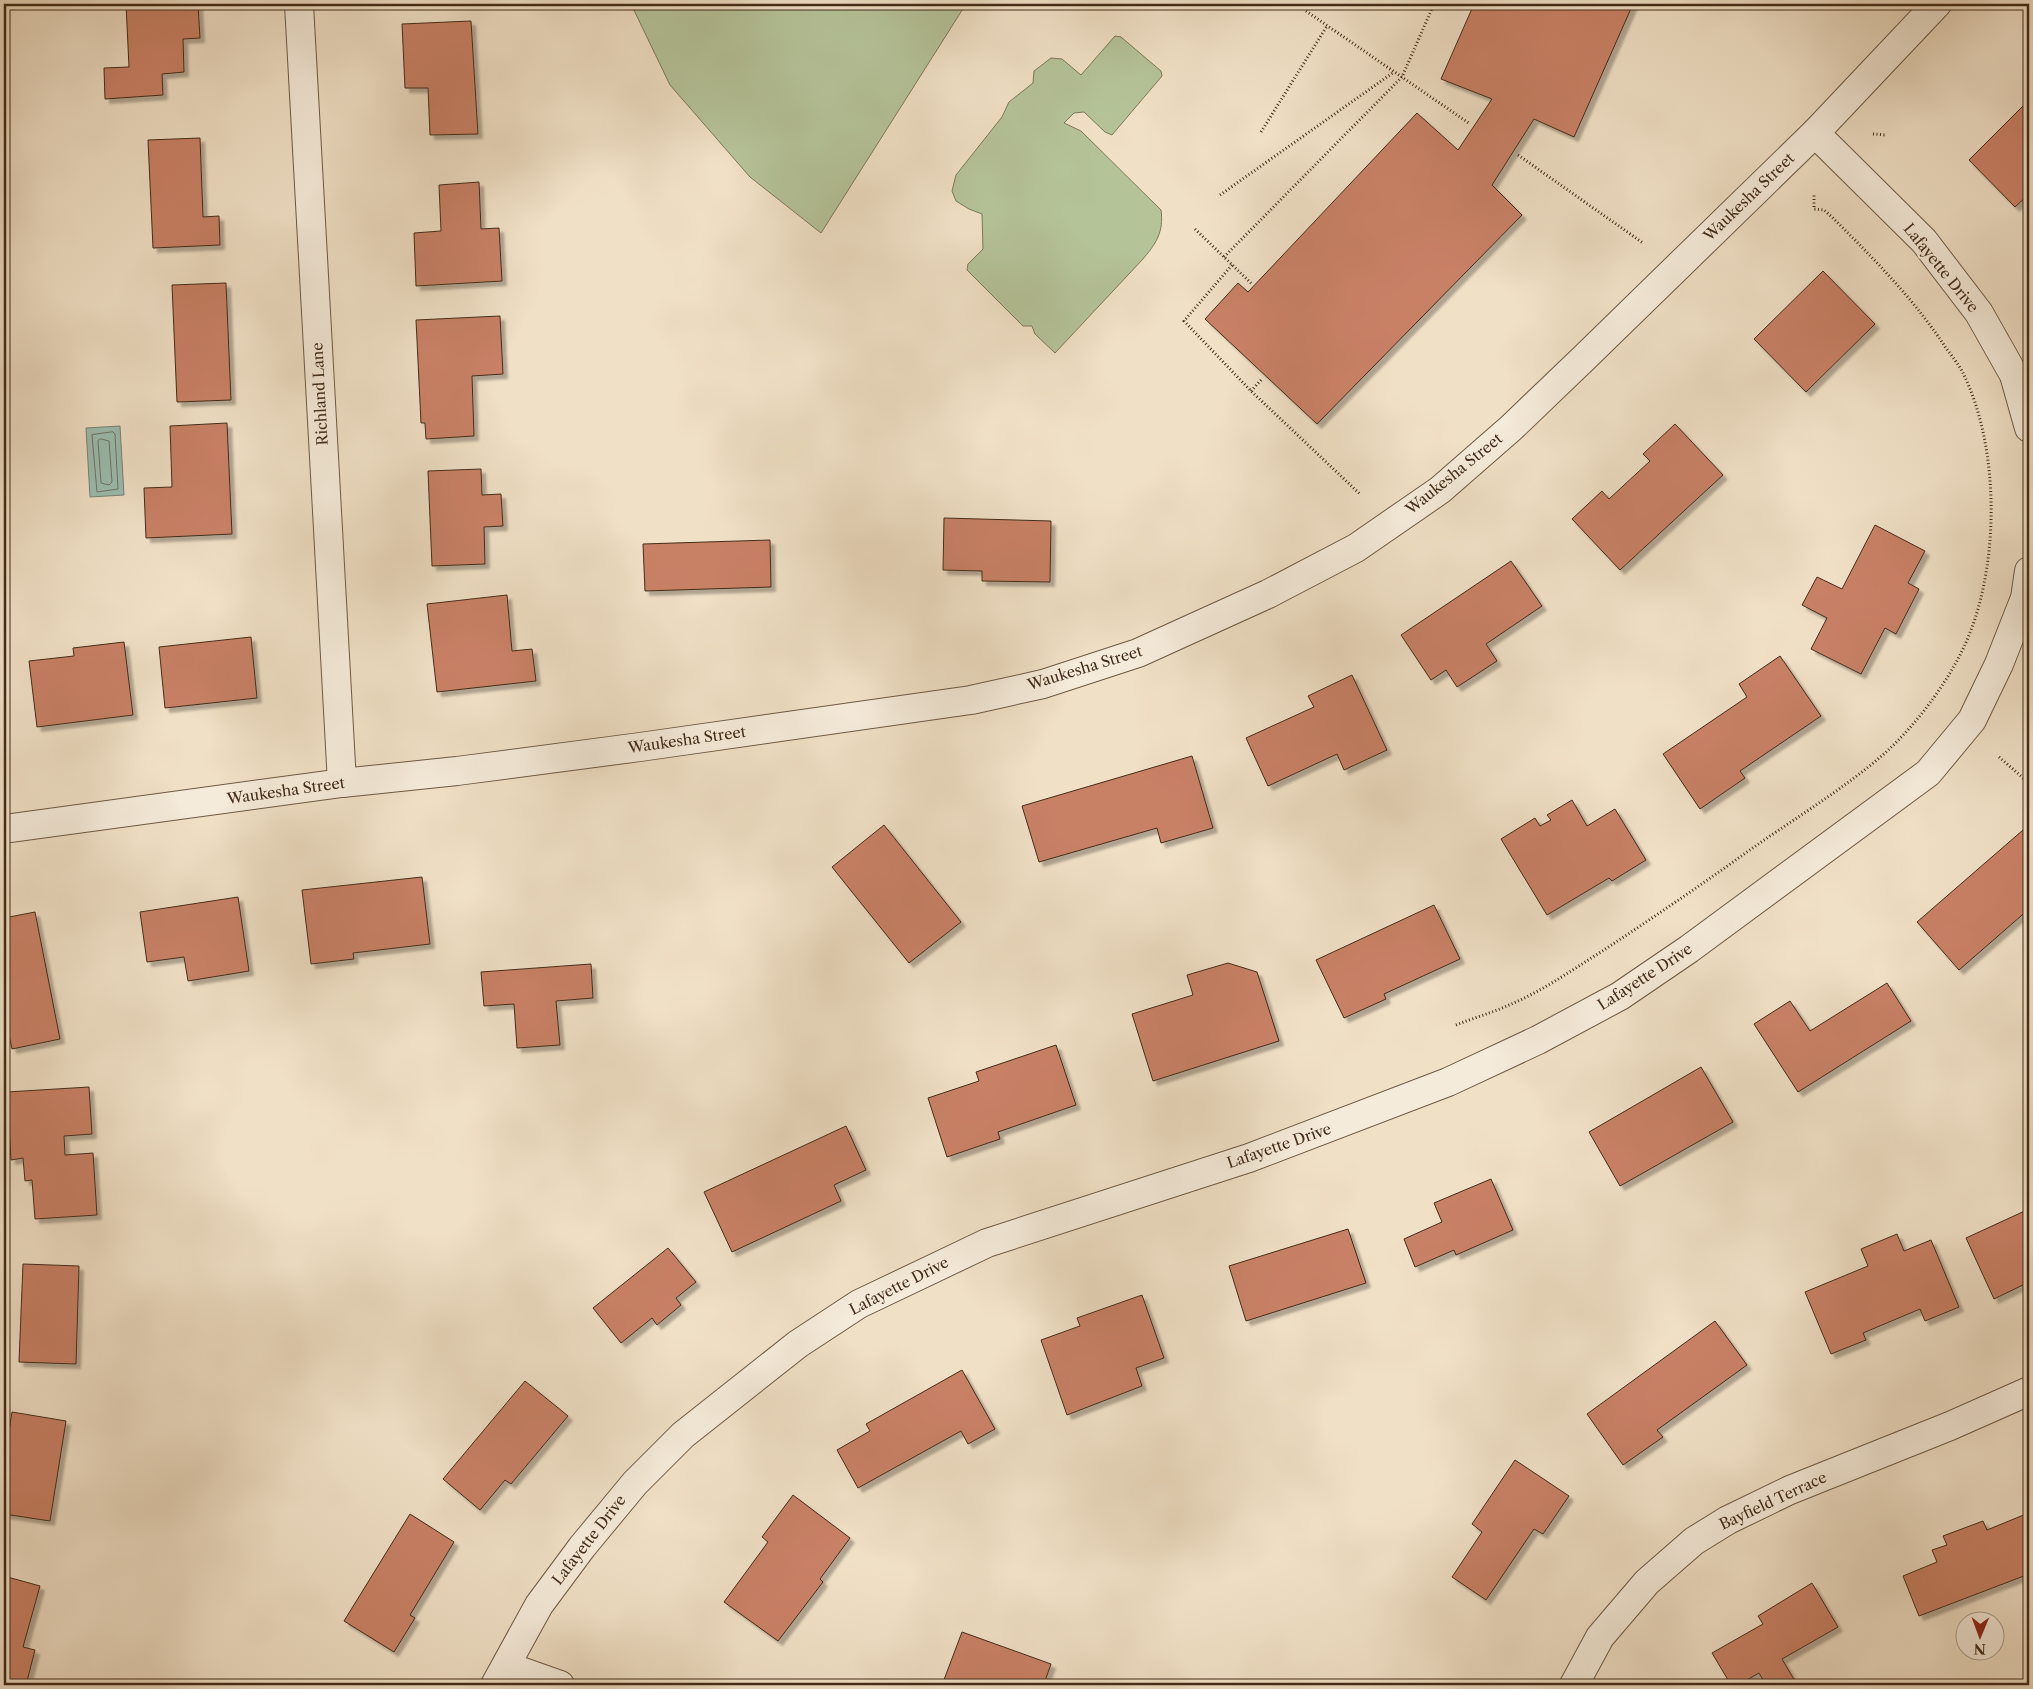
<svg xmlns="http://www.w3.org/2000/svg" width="2033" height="1689" viewBox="0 0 2033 1689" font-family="'Libre Caslon Text',serif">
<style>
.green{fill:#b5c399;stroke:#7c7859}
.water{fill:#9bbdb0;stroke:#788374}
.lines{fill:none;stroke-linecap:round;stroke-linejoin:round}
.shore{stroke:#6f7464;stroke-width:1}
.building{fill:#c98166;stroke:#432c19;filter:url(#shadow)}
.minor-casing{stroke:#6e5944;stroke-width:30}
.path{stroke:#432c19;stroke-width:3;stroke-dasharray:1 2.5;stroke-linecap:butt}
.minor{stroke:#f5ebda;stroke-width:28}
.labels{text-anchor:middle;stroke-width:4.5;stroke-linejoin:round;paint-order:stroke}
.street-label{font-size:15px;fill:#432c19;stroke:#f5ebda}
</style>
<defs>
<filter id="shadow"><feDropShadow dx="4.5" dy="4.5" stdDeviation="1" flood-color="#0004"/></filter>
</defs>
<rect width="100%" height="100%" fill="#f0e0c6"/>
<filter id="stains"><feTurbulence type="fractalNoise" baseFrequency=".004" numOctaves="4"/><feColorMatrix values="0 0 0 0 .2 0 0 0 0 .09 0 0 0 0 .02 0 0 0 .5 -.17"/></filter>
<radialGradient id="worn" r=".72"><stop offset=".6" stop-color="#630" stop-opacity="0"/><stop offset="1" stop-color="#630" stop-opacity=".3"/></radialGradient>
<g class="green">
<polygon points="631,4 966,4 821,233 750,177 670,85"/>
<path d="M 1115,36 L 1121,37 L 1161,71 L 1162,76 L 1112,135 L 1105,132 L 1084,112 L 1074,113 L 1064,123 L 1081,131 L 1161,210 C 1164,232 1156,244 1142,260 L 1055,353 L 1035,334 L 1032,326 L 1023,326 L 967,270 L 968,264 L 983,249 L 982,214 L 969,209 L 956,201 L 952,191 L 956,175 L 1002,117 L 1009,102 L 1033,83 L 1034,71 L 1051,58 L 1062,59 L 1081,75 Z"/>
</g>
<polygon class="water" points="120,426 124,495 90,497 86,428"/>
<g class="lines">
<g class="shore">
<polygon points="113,432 115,434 118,489 97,492 92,435"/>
<polygon points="101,439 109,441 112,482 109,485 101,483 98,441"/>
</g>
</g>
<g class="building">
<polygon points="126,4 198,4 200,38 183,39 184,72 162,74 163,95 105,99 104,68 129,67"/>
<polygon points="1474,4 1633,4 1574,137 1534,119 1492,185 1522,215 1317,424 1205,319 1238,283 1248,292 1417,113 1458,150 1492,99 1441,79"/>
<polygon points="471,21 478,134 430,135 428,88 405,88 402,24"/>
<polygon points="2029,100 2029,194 2015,207 1969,160"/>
<polygon points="200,138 203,217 219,216 220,245 153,248 148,140"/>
<polygon points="479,182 481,229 499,228 502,281 416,286 414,233 441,231 439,185"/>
<polygon points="1823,271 1875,324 1806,392 1754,339"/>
<polygon points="226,283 231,400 177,402 172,285"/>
<polygon points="500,316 503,374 472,376 474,436 426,439 425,423 421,423 416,320"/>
<polygon points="227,423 232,534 146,538 144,488 172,487 170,426"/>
<polygon points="1675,424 1723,475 1620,570 1572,519 1602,491 1609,499 1650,461 1643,454"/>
<polygon points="481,469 482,495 501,494 503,526 484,527 485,564 432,566 428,471"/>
<polygon points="944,518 1051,521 1050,582 982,581 982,571 943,570"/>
<polygon points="1875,525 1925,551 1908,583 1919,589 1896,634 1885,628 1861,674 1811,649 1827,618 1802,605 1817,577 1842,589"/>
<polygon points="770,540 771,587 645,591 643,544"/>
<polygon points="1511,561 1542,606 1486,644 1497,661 1457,687 1446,670 1431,680 1401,635"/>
<polygon points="507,595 512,651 532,649 536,681 437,692 427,604"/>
<polygon points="251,637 257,698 165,708 159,647"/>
<polygon points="124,642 133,715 37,727 29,661 74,656 73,648"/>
<polygon points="1780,656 1821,716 1740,771 1745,778 1700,809 1663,754 1747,697 1739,684"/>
<polygon points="1352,675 1387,750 1344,770 1337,754 1268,786 1246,738 1314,707 1308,696"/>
<polygon points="1192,756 1213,828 1161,843 1157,828 1039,862 1022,806"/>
<polygon points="1572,800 1587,826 1615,809 1646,860 1612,881 1609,878 1547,915 1501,839 1535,818 1540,826 1551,820 1547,815"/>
<polygon points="884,825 961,922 909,963 832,867"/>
<polygon points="2023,830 2029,838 2029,909 1959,970 1917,922"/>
<polygon points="422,877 430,944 353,953 354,959 311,964 302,890"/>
<polygon points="238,897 249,971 188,981 184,957 147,962 140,912"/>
<polygon points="1434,905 1460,959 1384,994 1386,999 1344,1018 1316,960"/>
<polygon points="35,912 60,1039 12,1049 7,1026 4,1027 4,918"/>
<polygon points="1228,963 1257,972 1279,1041 1153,1081 1132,1014 1193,995 1187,975"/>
<polygon points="591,964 593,998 556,1001 560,1045 517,1048 514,1004 484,1006 481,972"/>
<polygon points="1887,983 1911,1021 1798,1092 1754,1024 1790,1001 1810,1031"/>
<polygon points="1056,1045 1076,1105 998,1132 1000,1139 947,1157 928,1098 979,1081 976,1072"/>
<polygon points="1701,1067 1733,1122 1620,1186 1589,1132"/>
<polygon points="89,1087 92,1134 64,1136 65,1155 93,1153 97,1215 35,1219 32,1180 25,1181 23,1158 11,1160 7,1092"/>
<polygon points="846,1126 866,1170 834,1185 841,1201 732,1252 704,1192"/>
<polygon points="1491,1179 1513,1230 1456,1255 1454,1250 1415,1267 1404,1239 1442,1222 1434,1203"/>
<polygon points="2029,1209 2029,1282 1994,1299 1966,1238"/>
<polygon points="1348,1229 1366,1283 1246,1321 1229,1266"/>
<polygon points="1897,1234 1904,1251 1931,1240 1959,1307 1925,1321 1920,1309 1863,1333 1866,1340 1831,1354 1805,1292 1868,1266 1861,1249"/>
<polygon points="668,1248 696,1282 676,1298 681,1305 657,1325 652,1318 621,1343 593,1308"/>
<polygon points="23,1264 79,1266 76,1364 19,1362"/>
<polygon points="1142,1295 1164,1358 1136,1368 1142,1386 1067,1415 1041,1340 1080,1326 1077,1318"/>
<polygon points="1715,1321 1747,1365 1657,1430 1663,1437 1623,1465 1587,1414"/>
<polygon points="962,1370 995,1429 968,1444 961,1431 858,1488 837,1450 870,1431 866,1424"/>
<polygon points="525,1381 568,1416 511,1484 505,1480 480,1510 443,1479"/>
<polygon points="12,1412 66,1421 50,1521 4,1514 4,1463"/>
<polygon points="1515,1460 1569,1496 1543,1534 1534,1529 1486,1600 1452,1577 1482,1532 1472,1524"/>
<polygon points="793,1495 850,1538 820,1579 823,1582 778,1641 724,1602 768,1542 762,1537"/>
<polygon points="410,1514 454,1542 410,1615 415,1618 394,1652 344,1621"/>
<polygon points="2026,1514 2029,1524 2029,1574 1919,1616 1903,1576 1937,1562 1932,1550 1947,1545 1943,1536 1983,1521 1987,1530"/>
<polygon points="4,1576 40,1586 23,1647 35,1650 26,1685 4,1685"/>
<polygon points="1812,1583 1838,1627 1782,1659 1795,1681 1787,1685 1766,1685 1759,1673 1738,1685 1731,1685 1712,1653 1763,1624 1758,1616"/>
<polygon points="962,1632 1051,1664 1045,1681 1056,1685 942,1685"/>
</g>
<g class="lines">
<defs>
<g id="minor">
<polyline points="299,4 342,783"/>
<polyline points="1815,133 1924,241 1979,313 2014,375 2029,428"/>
<polyline points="4,829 342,783 457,771 640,747 971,700 1043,684 1138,653 1268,594 1356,548 1440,490 1511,428 1582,360 1815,133 1937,4"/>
<polyline points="506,1666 560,1685"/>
<polyline points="495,1685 539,1605 582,1547 635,1483 683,1435 798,1344 859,1304 987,1243 1249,1158 1448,1082 1538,1040 1620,996 1689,949 1928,773 1972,720 1999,664 2025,598 2029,571"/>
<polyline points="1574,1685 1600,1637 1647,1582 1694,1541 1728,1520 1790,1490 1950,1426 2029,1391"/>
</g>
</defs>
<use href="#minor" class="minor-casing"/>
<g class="path">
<polyline points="1306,11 1470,124"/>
<polyline points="1261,132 1327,26"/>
<polyline points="1873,134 1886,135"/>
<polyline points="1518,155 1643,243"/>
<polyline points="1220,195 1394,72"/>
<polyline points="1195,229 1252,284"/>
<polyline points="1224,257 1402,77 1434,4"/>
<polyline points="1232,265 1184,321 1251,391 1361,495"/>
<polyline points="1251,391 1262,379"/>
<polyline points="1999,757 2029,783"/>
<path d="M 1456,1025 C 1473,1018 1492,1013 1509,1005 C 1543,991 1575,968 1607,948 C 1654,917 1701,885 1747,852 C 1792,820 1844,789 1885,753 C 1916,725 1945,686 1963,649 C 2000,572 2001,450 1963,373 C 1958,363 1950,354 1944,345 C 1912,297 1873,258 1832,217 L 1824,210 L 1814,209 L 1814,194"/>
</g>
<use href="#minor" class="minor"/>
</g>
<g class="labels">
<g class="street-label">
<text transform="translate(1749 197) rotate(-44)" y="5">Waukesha Street</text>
<text transform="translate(1941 268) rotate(51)" y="5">Lafayette Drive</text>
<text transform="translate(320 394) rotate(-93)" y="5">Richland Lane</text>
<text transform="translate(1454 474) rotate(-39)" y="5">Waukesha Street</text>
<text transform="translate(1085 668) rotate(-17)" y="5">Waukesha Street</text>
<text transform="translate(687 740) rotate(-8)" y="5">Waukesha Street</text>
<text transform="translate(286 791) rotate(-8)" y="5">Waukesha Street</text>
<text transform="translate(1645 977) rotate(-33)" y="5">Lafayette Drive</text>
<text transform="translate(1279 1146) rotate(-19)" y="5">Lafayette Drive</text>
<text transform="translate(899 1286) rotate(-27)" y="5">Lafayette Drive</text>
<text transform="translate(1773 1501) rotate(-25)" y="5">Bayfield Terrace</text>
<text transform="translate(589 1540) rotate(-52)" y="5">Lafayette Drive</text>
</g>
</g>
<rect width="2033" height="1689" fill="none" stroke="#f0e0c6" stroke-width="20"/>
<rect x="5" y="5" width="2023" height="1679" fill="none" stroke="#432c19" stroke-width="2.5"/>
<rect x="10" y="10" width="2013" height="1669" fill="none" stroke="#432c19"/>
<g transform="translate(1980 1636) rotate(181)"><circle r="24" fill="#f5ebda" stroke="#ae9f8d"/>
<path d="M0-4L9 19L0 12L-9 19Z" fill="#8f2418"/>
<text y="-8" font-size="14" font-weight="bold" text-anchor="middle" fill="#432c19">N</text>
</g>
<rect width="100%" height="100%" filter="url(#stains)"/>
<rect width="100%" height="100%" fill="url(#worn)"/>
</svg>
